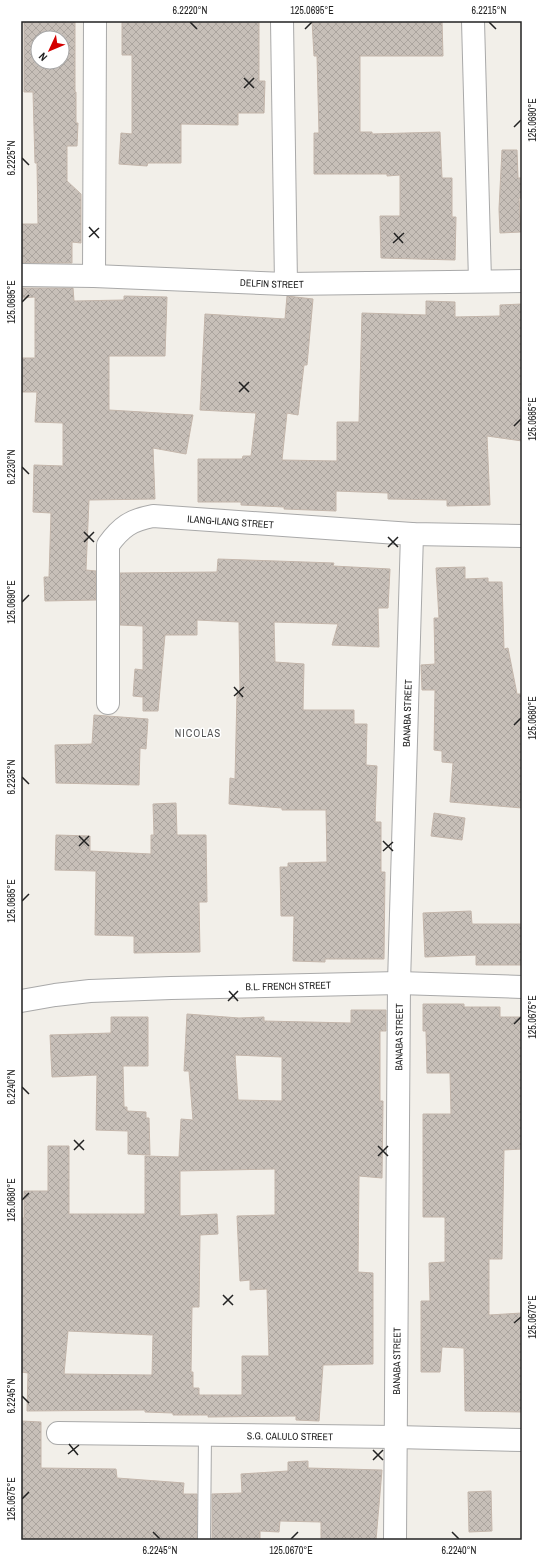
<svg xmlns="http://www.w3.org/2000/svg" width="543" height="1561" viewBox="0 0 543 1561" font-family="'Archivo Narrow',sans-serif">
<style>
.building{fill:url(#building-cross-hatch);stroke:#c4b6ab;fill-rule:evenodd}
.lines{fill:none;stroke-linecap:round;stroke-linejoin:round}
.service-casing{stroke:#a9a9a9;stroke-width:14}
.minor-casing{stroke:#a9a9a9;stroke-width:24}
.tertiary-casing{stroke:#a9a9a9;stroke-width:24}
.service{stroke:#fff;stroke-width:12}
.minor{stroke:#fff;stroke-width:22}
.tertiary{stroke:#fff;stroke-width:22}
.ticks{fill:none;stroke:#222;stroke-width:1.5}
.labels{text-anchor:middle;stroke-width:3;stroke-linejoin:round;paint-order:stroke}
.street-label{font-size:10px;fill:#222;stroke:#fff}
.neighbourhood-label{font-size:11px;letter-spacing:1px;fill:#555;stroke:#fff}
.neatline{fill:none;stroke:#222;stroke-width:1.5}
.ticks-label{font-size:10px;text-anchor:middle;fill:#222}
</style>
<defs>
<pattern id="building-cross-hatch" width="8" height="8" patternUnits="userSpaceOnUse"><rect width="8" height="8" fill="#c7bfb8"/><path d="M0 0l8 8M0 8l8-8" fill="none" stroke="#aba49e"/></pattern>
</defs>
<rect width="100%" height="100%" fill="#f2efe9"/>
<g class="building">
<path d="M 24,21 L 75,21 L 75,92 L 76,92 L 76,123 L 78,123 L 77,146 L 67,146 L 67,181 L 81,194 L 81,243 L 72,242 L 72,263 L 22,263 L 22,224 L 38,224 L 37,163 L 35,163 L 33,92 L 24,92 ZM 38,38 L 62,38 L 62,62 L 38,62 Z"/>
<polygon points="122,21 259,21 259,81 265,81 264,113 238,113 238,125 181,124 181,163 148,163 147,166 119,164 121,133 132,134 132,55 122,55"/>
<polygon points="312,21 442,21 443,56 360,56 360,132 372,132 372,134 440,132 442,178 452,178 452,217 456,217 455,260 381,258 380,216 400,216 400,175 387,176 387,174 314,174 314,133 319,133 317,56 314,56"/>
<polygon points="502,150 517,150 518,178 522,178 522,198 519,198 521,232 500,233 499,209"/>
<polygon points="22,288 73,288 74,301 124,300 124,296 167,297 165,356 109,356 109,410 193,415 186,454 153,448 155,499 89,500 86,570 96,571 96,600 45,601 44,577 49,577 51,513 33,512 34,465 63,466 63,423 35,422 37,392 22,392 21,358 35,358 35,297 22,298"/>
<polygon points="287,296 313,299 307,365 304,365 298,415 287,413 282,460 337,461 337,422 359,422 362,313 426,315 426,301 455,302 455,317 500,316 500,305 522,304 522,441 487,436 490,505 447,506 447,500 388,499 388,493 336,491 336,511 284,509 284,507 241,505 241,502 198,502 198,459 242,459 243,456 251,456 256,413 200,410 205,314 285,319"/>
<polygon points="218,559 334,563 333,566 390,569 388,608 378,608 379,647 332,645 338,624 274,622 275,662 304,664 303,710 354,710 354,724 367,724 366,765 377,766 375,822 381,822 381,872 385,872 384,959 325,959 325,962 293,961 294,916 281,916 280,867 288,867 288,863 327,862 326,810 282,810 282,808 229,804 230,778 235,779 237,693 240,693 239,622 197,620 197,635 165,635 158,711 143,711 143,697 133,696 135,669 143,670 143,626 120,625 120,573 217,572"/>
<polygon points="465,567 465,579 488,578 488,582 502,582 504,649 508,648 517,694 522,694 522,808 450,802 453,763 442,762 442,751 434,750 435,690 422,690 421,665 435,664 434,618 439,618 436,568"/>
<polygon points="94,715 148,719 146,749 140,748 139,785 56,783 55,745 92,744"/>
<polygon points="176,803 177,835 206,835 207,902 199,902 200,952 134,953 134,936 95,935 96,871 55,870 56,835 90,836 90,851 151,854 151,835 154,835 153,804"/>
<polygon points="434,813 465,818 462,840 431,836"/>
<polygon points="471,911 472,924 522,924 522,965 476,965 476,955 425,957 423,913"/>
<polygon points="423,1004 464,1004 464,1007 500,1007 500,1017 522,1017 522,1149 504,1150 502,1259 489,1259 489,1315 522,1313 522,1412 465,1411 464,1348 442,1347 440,1372 421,1372 421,1301 430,1301 429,1263 445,1262 445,1217 423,1217 423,1114 451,1114 450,1073 427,1073 426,1031 423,1031"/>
<path d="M 351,1010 L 386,1010 L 386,1031 L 380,1031 L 380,1101 L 383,1101 L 382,1178 L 359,1176 L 358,1272 L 373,1273 L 373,1364 L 323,1365 L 319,1421 L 296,1420 L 296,1416 L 208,1417 L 208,1415 L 173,1415 L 173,1413 L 145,1412 L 145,1410 L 27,1411 L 28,1373 L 21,1372 L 21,1218 L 24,1218 L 24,1191 L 48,1191 L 48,1146 L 69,1146 L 69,1214 L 145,1214 L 145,1156 L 179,1157 L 181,1119 L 193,1120 L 189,1071 L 184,1071 L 187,1014 L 239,1018 L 264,1017 L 264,1021 L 351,1023 ZM 235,1055 L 282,1057 L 282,1101 L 238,1100 ZM 275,1169 L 275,1215 L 237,1216 L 240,1281 L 250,1280 L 250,1290 L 267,1289 L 269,1356 L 242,1356 L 242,1395 L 199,1395 L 199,1388 L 193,1388 L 193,1372 L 191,1372 L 192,1307 L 199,1307 L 200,1235 L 218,1234 L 217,1214 L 180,1216 L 180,1171 ZM 68,1331 L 153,1335 L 152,1375 L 64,1374 Z"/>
<polygon points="111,1017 148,1017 148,1066 123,1066 124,1107 127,1107 127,1111 146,1112 146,1118 149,1118 150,1155 128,1154 128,1131 96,1130 97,1075 52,1077 50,1035 111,1033"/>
<polygon points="21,1421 41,1422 41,1468 116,1469 117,1478 184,1483 183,1494 197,1494 197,1540 21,1540"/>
<polygon points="308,1461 308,1468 382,1470 376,1540 321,1540 321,1522 280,1521 279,1532 260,1531 260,1540 212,1540 212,1494 242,1493 241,1474 288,1471 288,1462"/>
<polygon points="491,1491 492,1531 469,1532 468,1492"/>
</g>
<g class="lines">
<defs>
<polyline id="service" points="204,1540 205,1435"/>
<g id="minor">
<polyline points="282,21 286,284"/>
<polyline points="473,21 480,281"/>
<path id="s1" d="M 21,275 L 94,276 L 286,284 L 522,281"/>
<polyline points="94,276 95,21"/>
<path id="s2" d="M 108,703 L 108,545 C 121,527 131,520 153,516 L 412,534 L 522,536"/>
<path id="s3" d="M 58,1433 L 395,1437 L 522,1440"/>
<path id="s4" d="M 395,1540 L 399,983 L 412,534"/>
</g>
<g id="tertiary">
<path id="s5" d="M 21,1001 L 55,995 L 90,991 L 171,988 L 399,983 L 522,987"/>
</g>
</defs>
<use href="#service" class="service-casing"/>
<use href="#minor" class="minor-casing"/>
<use href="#tertiary" class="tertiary-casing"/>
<use href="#service" class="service"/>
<use href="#minor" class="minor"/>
<use href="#tertiary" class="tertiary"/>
</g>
<path class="ticks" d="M 190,22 L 197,29M 489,22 L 496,29M 305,29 L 312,22M 244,78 L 254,88M 244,88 L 254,78M 514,127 L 521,120M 22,158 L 29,165M 89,227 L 99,238M 394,233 L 403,243M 89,237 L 99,228M 393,243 L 404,233M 22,302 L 29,295M 239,382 L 249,392M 239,392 L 249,382M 514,426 L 521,419M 22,467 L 29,474M 84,532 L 94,542M 388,537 L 398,547M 84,542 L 94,532M 388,547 L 398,537M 22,602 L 29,595M 234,687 L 243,697M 234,696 L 244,687M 514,725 L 521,718M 22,777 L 29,784M 79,836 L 89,846M 383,841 L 393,851M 79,846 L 89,836M 383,851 L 393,842M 22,901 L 29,894M 229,991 L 238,1001M 228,1001 L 238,991M 514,1024 L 521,1017M 22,1087 L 29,1094M 74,1140 L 84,1150M 378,1146 L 388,1156M 74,1150 L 84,1140M 378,1156 L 388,1146M 22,1200 L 29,1193M 223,1295 L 233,1305M 223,1305 L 233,1295M 514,1323 L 521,1317M 22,1396 L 29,1403M 69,1444 L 78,1455M 373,1450 L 383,1460M 68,1454 L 79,1445M 373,1460 L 383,1450M 22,1499 L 29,1492M 153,1532 L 160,1539M 452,1532 L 459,1539M 291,1539 L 298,1532"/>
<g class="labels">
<g class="street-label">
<text dy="4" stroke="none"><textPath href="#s1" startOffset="251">DELFIN STREET</textPath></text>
<text dy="4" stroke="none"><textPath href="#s2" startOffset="291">ILANG-ILANG STREET</textPath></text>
<text dy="4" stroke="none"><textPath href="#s4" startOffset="827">BANABA STREET</textPath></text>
<text dy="4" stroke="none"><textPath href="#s5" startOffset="268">B.L. FRENCH STREET</textPath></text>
<text dy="4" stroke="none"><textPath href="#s4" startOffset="503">BANABA STREET</textPath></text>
<text dy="4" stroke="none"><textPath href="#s4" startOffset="179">BANABA STREET</textPath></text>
<text dy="4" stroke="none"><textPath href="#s3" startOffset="232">S.G. CALULO STREET</textPath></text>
</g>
<g class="neighbourhood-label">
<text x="198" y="737">NICOLAS</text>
</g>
</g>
<rect width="543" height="1561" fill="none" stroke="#ffffff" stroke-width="44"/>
<g transform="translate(50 50) rotate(226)"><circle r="19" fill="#ffffff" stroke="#a7a7a7"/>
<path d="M0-3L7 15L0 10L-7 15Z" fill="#d40000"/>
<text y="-6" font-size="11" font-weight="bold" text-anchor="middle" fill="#222222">N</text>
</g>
<rect x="22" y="22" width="499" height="1517" class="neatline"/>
<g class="ticks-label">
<text x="190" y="14">6.2220°N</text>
<text x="312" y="14">125.0695°E</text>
<text x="489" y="14">6.2215°N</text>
<text transform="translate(532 120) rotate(-90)" y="4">125.0690°E</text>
<text transform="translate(11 158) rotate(-90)" y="4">6.2225°N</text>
<text transform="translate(11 302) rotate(-90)" y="4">125.0695°E</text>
<text transform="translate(532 419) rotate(-90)" y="4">125.0685°E</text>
<text transform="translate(11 467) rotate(-90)" y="4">6.2230°N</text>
<text transform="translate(11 602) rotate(-90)" y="4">125.0690°E</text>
<text transform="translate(532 718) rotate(-90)" y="4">125.0680°E</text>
<text transform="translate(11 777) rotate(-90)" y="4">6.2235°N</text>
<text transform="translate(11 901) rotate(-90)" y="4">125.0685°E</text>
<text transform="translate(532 1017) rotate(-90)" y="4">125.0675°E</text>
<text transform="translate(11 1087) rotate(-90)" y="4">6.2240°N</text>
<text transform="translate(11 1200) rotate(-90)" y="4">125.0680°E</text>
<text transform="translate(532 1317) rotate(-90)" y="4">125.0670°E</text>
<text transform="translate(11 1396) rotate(-90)" y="4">6.2245°N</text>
<text transform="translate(11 1499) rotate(-90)" y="4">125.0675°E</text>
<text x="160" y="1554">6.2245°N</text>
<text x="291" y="1554">125.0670°E</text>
<text x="459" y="1554">6.2240°N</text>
</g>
</svg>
